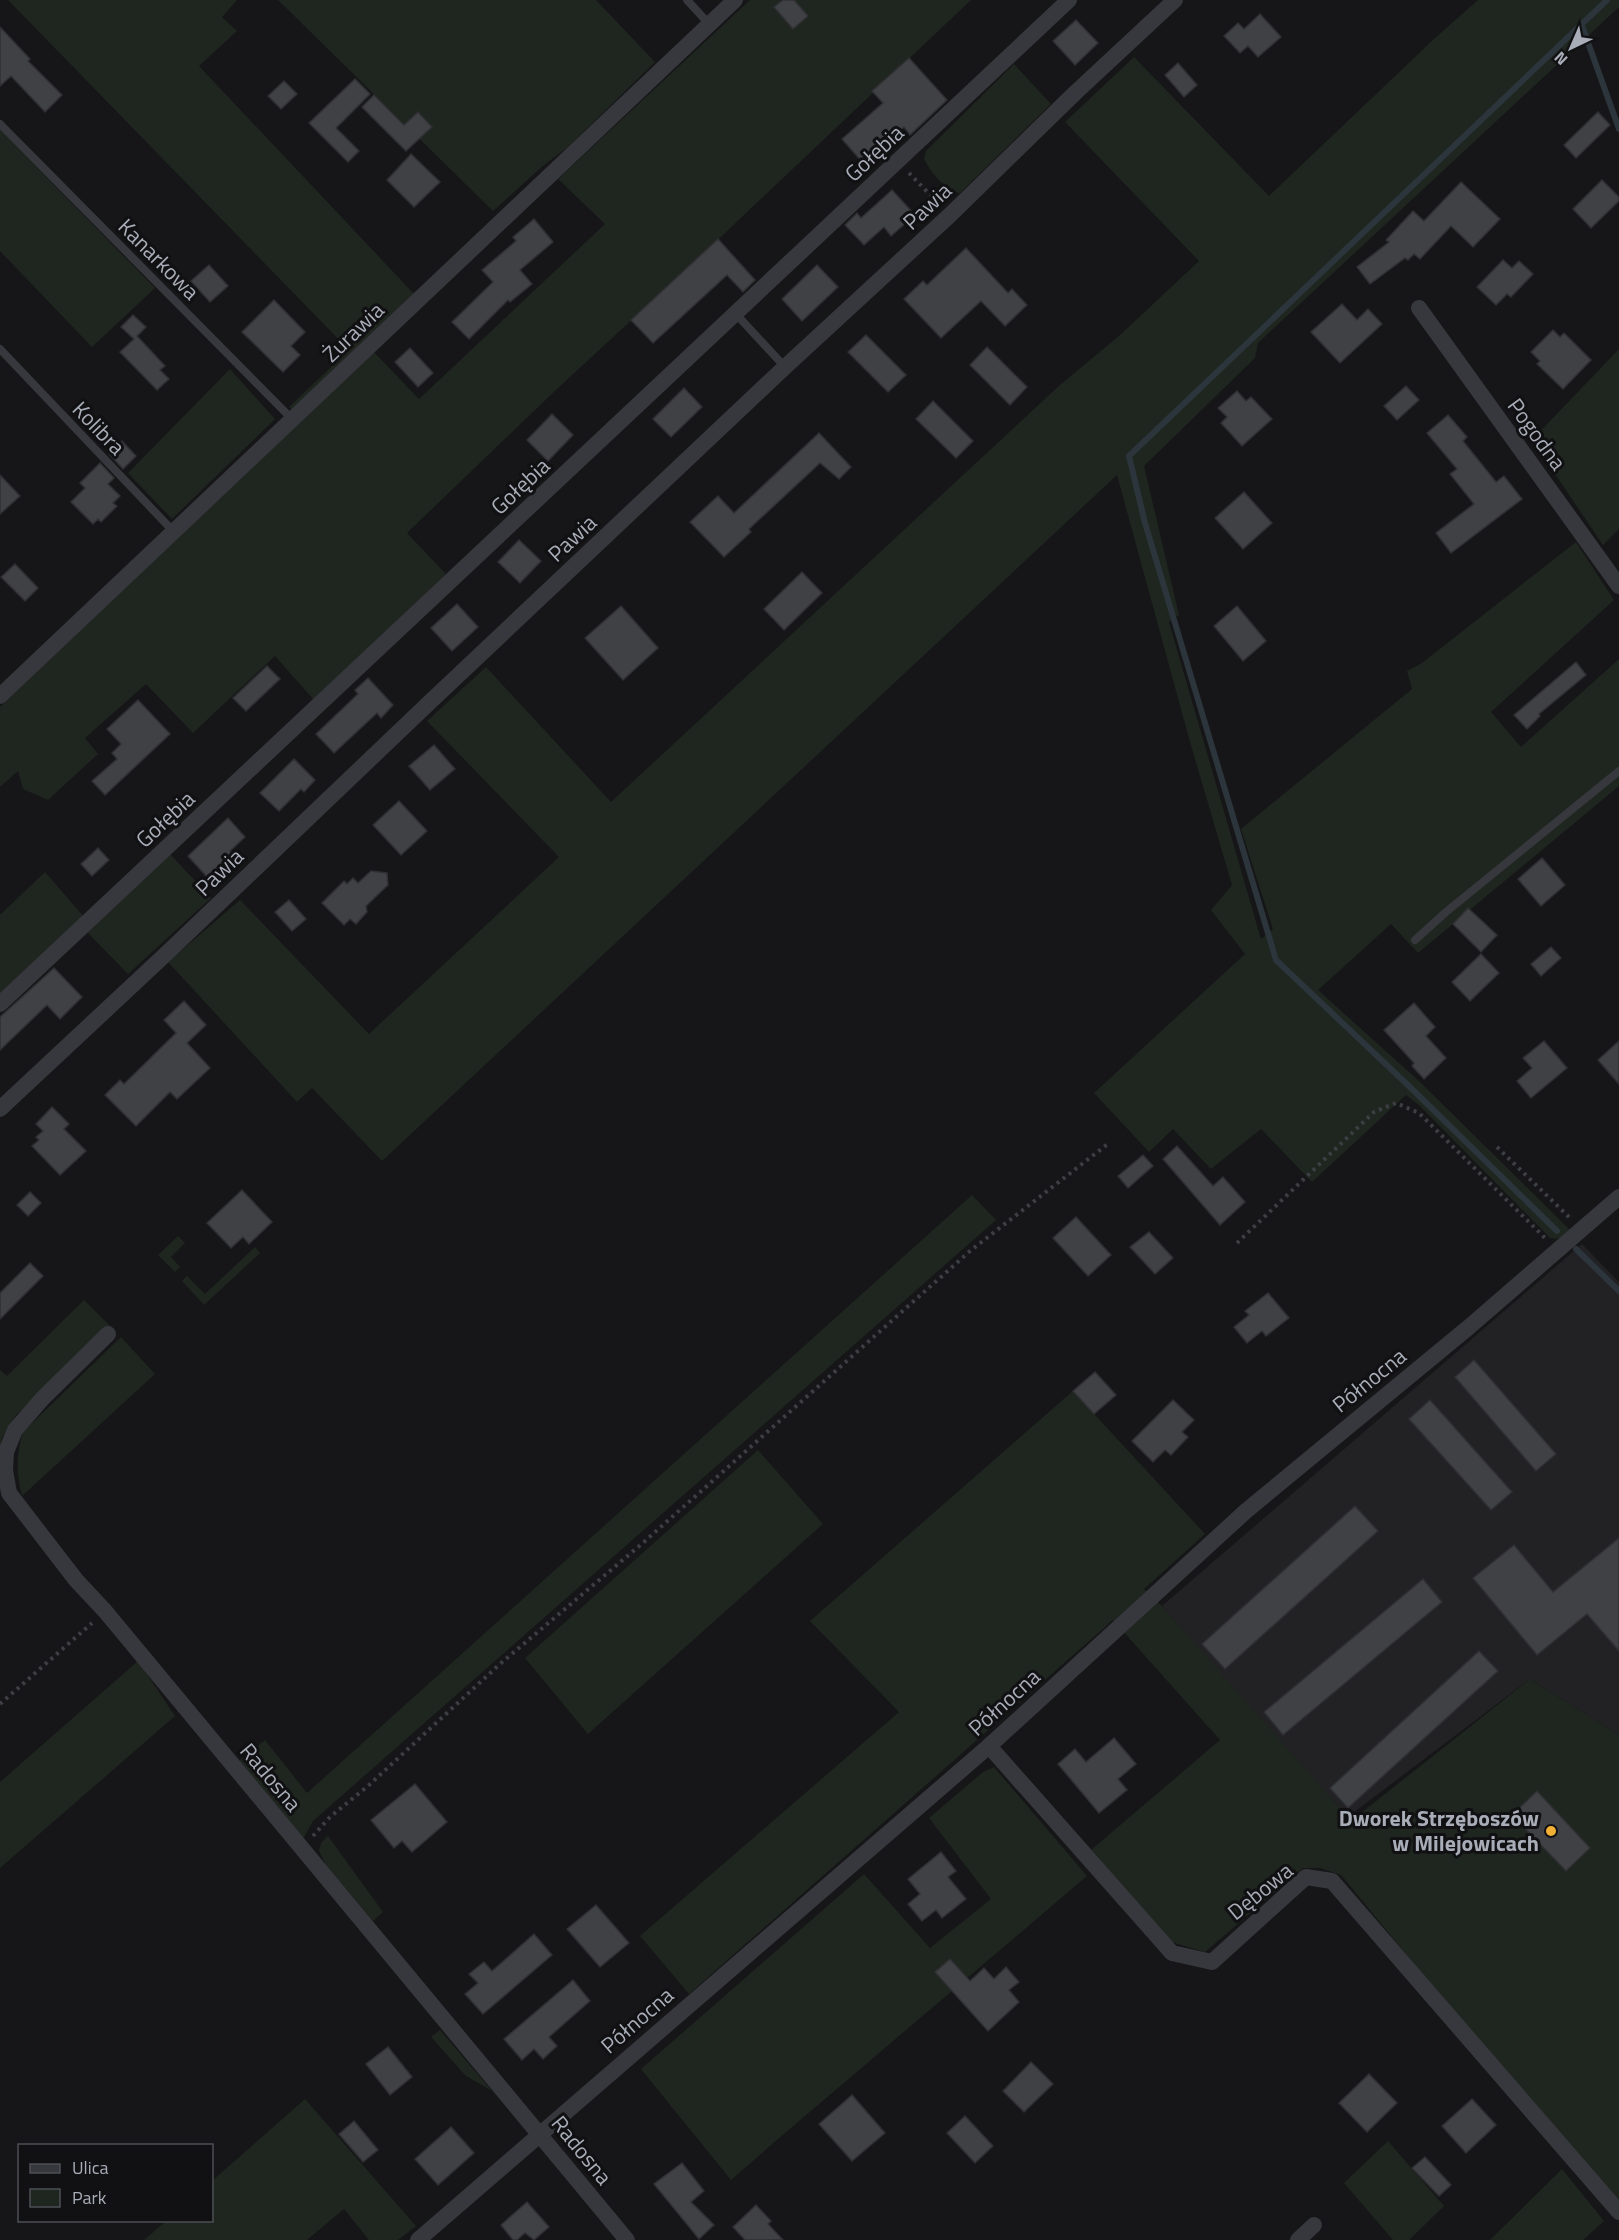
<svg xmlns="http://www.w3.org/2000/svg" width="1619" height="2240" viewBox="0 0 1619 2240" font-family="'Titillium Web',sans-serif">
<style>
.built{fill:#222225}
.green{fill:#1e261f}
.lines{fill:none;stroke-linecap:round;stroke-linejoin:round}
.stream{stroke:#2c353c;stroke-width:6}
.building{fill:#404145;stroke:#303034;stroke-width:1.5}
.path{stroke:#3d3f44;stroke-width:4;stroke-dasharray:3 4.5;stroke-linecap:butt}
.lane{stroke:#37383d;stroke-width:8}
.street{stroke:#37383d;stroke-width:16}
.poi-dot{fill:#f2b134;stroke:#111113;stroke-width:2}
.labels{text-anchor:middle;stroke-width:6;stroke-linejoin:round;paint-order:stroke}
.street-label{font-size:22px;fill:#a8adb8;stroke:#111113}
.poi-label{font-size:22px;font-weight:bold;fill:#a8adb8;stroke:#111113;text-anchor:end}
</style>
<rect width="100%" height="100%" fill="#161618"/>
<polygon class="built" points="1582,1244 1619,1282 1619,1735 1530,1679 1345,1819 1162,1606"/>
<g class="green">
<polygon points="8,0 237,0 222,17 237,31 199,66 415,295 294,411 289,407 349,350"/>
<polygon points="278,0 596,0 655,62 568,147 544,165 493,211"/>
<polygon points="750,0 971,0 687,269 559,387 407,533 446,574 314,700 275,656 193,733 146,684 85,738 98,754 48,800 23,789 18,771 0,787 0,707 373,351 419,399 605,224 558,179"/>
<path d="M 1478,0 L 1619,0 L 1619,7 L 1258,343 L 1255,358 L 1144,466 L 1179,615 L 1169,622 L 1261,939 L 1273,929 L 1241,829 L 1412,689 L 1407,671 L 1422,663 L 1576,542 L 1614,600 L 1491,712 L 1521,747 L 1619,659 L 1619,786 L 1418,953 L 1391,924 L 1318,990 L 1420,1082 L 1571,1231 C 1564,1237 1559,1240 1550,1238 L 1420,1106 L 1406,1095 L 1312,1182 L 1261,1129 L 1211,1169 L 1173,1129 L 1149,1152 L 1094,1093 L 1245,954 L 1211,910 L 1232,885 L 1190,742 L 1117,475 L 382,1161 L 312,1088 L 297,1102 L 168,962 L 240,900 L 369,1034 L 559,857 L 427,721 L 486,667 L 611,802 L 1060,385 L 1120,335 L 1199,261 L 1065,122 L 1134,57 L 1269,196 L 1435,38 Z"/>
<path d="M 1014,64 L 1051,104 L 965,188 L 960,193 C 944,190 931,172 924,159 L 926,151 Z"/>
<polygon points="0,130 155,288 92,347 0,251"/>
<polygon points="1619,349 1619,529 1603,545 1532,440"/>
<polygon points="230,369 275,419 172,519 128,473"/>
<polygon points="169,853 211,898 128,974 86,931"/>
<polygon points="45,872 84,917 0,997 0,915"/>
<polygon points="972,1195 996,1220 313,1821 303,1839 239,1761 265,1740 307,1793"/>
<polygon points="178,1236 185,1243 171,1257 180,1267 175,1272 158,1255"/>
<polygon points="255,1247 260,1253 204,1305 182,1281 187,1276 205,1294"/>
<polygon points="84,1300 111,1327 16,1415 2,1438 0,1450 0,1370 7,1376"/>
<path d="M 121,1337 L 155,1374 L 22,1496 C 16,1473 16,1455 23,1432 Z"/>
<polygon points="1073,1391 1205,1534 1144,1589 1162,1606 1351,1821 1530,1679 1619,1735 1619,2206 1447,2004 1341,1875 1320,1868 1303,1868 1205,1952 1171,1942 1091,1850 1220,1740 1113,1620 689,1994 640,1936 899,1712 810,1621"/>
<polygon points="758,1450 823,1524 588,1734 525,1658"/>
<polygon points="138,1661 175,1716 0,1868 0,1782"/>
<polygon points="994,1767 1087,1876 778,2139 731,2180 641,2069 864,1874 930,1948 991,1899 929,1818 983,1772"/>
<polygon points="328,1836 383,1912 373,1921 326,1865 319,1851 321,1843"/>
<polygon points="440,2030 492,2091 466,2076 431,2037"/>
<polygon points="305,2099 416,2226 398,2240 369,2240 344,2209 307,2240 144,2240 166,2221 212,2220 212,2181"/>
<polygon points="1388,2141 1444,2206 1409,2240 1393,2240 1344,2183"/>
<polygon points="1562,2169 1604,2221 1583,2240 1490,2240"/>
</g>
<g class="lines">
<g class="stream">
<polyline points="1581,23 1619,129"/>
<polyline points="1557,1231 1412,1089 1276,960 1145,523 1129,456 1607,0"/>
<polyline points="1576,1249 1619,1291"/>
</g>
</g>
<g class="building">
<polygon points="783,0 794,0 808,16 793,29 774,7"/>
<polygon points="1260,14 1281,37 1258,57 1248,46 1240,53 1224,36 1238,23 1244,29"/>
<polygon points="1076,20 1098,43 1075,65 1053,41"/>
<polygon points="0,27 30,59 28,61 62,95 45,112 11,76 0,86"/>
<polygon points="909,58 947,100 910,135 904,127 863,163 842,139 883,103 872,91"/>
<polygon points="1178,63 1197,85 1184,97 1165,75"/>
<polygon points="355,79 370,94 336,128 359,151 348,162 309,123"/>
<polygon points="284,81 297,94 281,109 268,96"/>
<polygon points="374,95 404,125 418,112 432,127 406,151 362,107"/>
<polygon points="1598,112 1610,125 1576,158 1564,145"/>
<polygon points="411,154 440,182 414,207 387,180"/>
<polygon points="1602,180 1619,197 1619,201 1591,228 1573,209"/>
<polygon points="1461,182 1500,219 1473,247 1451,226 1420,259 1414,254 1408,260 1405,258 1370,284 1357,267 1389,242 1386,240 1413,211 1424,221"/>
<polygon points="892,190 915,215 891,236 884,227 864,245 845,225 857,213 861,218"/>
<polygon points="534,219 553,242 520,270 532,284 510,302 508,300 469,339 452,322 493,282 482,270 516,241 513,237"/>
<polygon points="718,239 755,280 743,292 727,275 653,343 631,320"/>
<polygon points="966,248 1008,293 1012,289 1027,305 1005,326 981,301 941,338 904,299 923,281 927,285"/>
<polygon points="1503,260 1512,268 1519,261 1533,274 1511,297 1507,294 1496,305 1477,287"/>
<polygon points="209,265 228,286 210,302 191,281"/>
<polygon points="817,265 838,287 802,321 782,299"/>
<polygon points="274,300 305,332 291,346 300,355 283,372 242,332"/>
<polygon points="1342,304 1357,320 1368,309 1382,324 1340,363 1311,332"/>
<polygon points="133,315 146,327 137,336 165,366 160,370 169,379 157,390 120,352 134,339 121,327"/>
<polygon points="1553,330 1560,337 1564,333 1591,360 1563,389 1537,364 1540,361 1531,352"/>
<polygon points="866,335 906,375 888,392 848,352"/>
<polygon points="987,347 1027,387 1010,405 970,365"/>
<polygon points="410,348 433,373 418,387 395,362"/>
<polygon points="1406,386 1419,400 1397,420 1384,406"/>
<polygon points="684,388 702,407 671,437 653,419"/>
<polygon points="1237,391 1246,401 1251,397 1272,419 1242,446 1221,423 1227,417 1218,408"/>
<polygon points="933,401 973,441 956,458 916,419"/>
<polygon points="552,414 573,435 548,461 527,440"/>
<polygon points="1448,415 1467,437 1463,441 1496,482 1504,476 1522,499 1451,553 1436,533 1474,504 1450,474 1457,469 1427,433"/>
<polygon points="819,433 851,467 839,479 820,463 749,529 751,532 724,557 690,522 718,496 734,513"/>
<polygon points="122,441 136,456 123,469 109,454"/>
<polygon points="100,463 114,478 108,484 120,496 113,503 117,506 101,522 98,519 93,524 71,502 85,488 80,483"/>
<polygon points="0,475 20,496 0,514"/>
<polygon points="1244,492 1272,523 1243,549 1215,518"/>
<polygon points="519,540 541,561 520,583 498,562"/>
<polygon points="15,564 38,588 25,601 1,577"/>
<polygon points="802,572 822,593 784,630 764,609"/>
<polygon points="457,604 478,627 452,651 431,628"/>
<polygon points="621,606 658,648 623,680 585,638"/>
<polygon points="1237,606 1266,641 1243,661 1214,626"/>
<polygon points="1576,662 1586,675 1539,714 1540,716 1527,729 1514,715"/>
<polygon points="267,666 280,679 246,711 233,698"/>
<polygon points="368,678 393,705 381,718 377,713 334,753 316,734 358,694 355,690"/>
<polygon points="138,700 170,734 105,795 92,781 117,759 112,753 121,744 107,729"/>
<polygon points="434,745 455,769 430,790 409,766"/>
<polygon points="294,759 315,780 304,792 301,789 279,811 260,793"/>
<polygon points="399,801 427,831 401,855 373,825"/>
<polygon points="228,818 245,837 230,851 233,854 208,878 188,856"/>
<polygon points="98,848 109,860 92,876 81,864"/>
<polygon points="1542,858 1565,885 1541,906 1518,879"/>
<polygon points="371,871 387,873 388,885 366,906 367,912 356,924 350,919 344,925 322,903 344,881 347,884 353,878 358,883"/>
<polygon points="289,900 306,919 292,931 275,912"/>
<polygon points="1468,908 1497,935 1481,952 1453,924"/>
<polygon points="1551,947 1561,958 1541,976 1531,964"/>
<polygon points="1481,954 1499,973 1470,1001 1452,982"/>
<polygon points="54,968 82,997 60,1019 47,1005 0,1050 0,1017"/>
<polygon points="184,1001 206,1025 187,1043 210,1068 177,1099 170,1092 136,1126 105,1095 120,1080 124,1084 176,1033 164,1020"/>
<polygon points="1414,1003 1435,1027 1426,1036 1446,1058 1424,1079 1412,1066 1414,1063 1384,1030"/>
<polygon points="1544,1041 1567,1068 1531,1098 1517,1081 1532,1068 1523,1058"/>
<polygon points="1619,1041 1619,1084 1598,1060"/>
<polygon points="52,1107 69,1124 64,1129 86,1151 60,1175 32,1146 39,1140 36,1137 43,1131 36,1124"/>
<polygon points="1177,1146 1213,1186 1223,1177 1245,1202 1220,1225 1163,1159"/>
<polygon points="1143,1155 1153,1166 1128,1188 1118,1176"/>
<polygon points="242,1190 272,1222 249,1244 243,1237 231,1248 207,1223"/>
<polygon points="30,1192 41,1203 28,1216 17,1205"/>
<polygon points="1076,1217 1111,1255 1088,1276 1053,1238"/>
<polygon points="1149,1232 1173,1258 1155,1274 1130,1247"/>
<polygon points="30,1263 43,1276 0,1319 0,1293"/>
<polygon points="1268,1293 1289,1318 1266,1336 1262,1331 1247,1343 1234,1327 1249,1315 1245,1311"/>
<polygon points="1474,1360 1556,1454 1536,1471 1455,1377"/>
<polygon points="1095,1372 1116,1395 1094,1414 1073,1391"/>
<polygon points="1173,1400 1194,1420 1182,1432 1188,1437 1171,1455 1165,1450 1153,1462 1132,1441"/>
<polygon points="1430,1400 1512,1492 1491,1510 1409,1419"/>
<polygon points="1355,1506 1378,1531 1225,1669 1202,1644"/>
<polygon points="1619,1538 1619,1651 1587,1614 1537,1655 1473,1578 1514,1545 1553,1592"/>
<polygon points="1423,1579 1442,1602 1283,1735 1264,1712"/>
<polygon points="1479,1651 1498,1671 1348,1808 1330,1788"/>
<polygon points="1114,1738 1136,1764 1118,1779 1127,1790 1099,1813 1058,1764 1075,1749 1086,1762"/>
<polygon points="415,1784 447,1822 412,1852 402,1841 394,1848 371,1820"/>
<polygon points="1537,1791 1590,1848 1566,1871 1512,1815"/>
<polygon points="941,1852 956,1871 948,1877 966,1899 942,1918 936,1910 922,1921 908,1904 920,1894 908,1879"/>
<polygon points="596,1905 629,1943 600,1967 567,1929"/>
<polygon points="534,1934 552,1955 483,2014 465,1994 478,1983 469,1974 484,1962 492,1971"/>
<polygon points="950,1959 970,1981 984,1968 994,1979 1006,1967 1019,1982 1009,1990 1019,2002 988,2031 935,1972"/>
<polygon points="573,1980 590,2001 549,2037 557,2046 543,2059 534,2049 522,2060 504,2039"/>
<polygon points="388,2047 412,2077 390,2095 366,2064"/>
<polygon points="1031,2062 1053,2084 1024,2112 1003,2091"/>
<polygon points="1369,2074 1397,2103 1367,2132 1339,2103"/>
<polygon points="852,2095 885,2133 852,2161 819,2124"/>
<polygon points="1472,2099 1496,2125 1466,2153 1442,2126"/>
<polygon points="965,2116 993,2146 975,2163 947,2133"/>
<polygon points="354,2121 378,2150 363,2162 339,2134"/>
<polygon points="451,2127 474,2153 438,2185 415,2159"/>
<polygon points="1425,2157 1451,2185 1439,2196 1412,2168"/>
<polygon points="682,2163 704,2191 691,2202 714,2225 699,2239 654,2184"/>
<polygon points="527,2202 549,2227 534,2240 525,2233 517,2240 513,2240 501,2225"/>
<polygon points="756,2205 771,2221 768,2224 783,2240 745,2240 733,2227"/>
</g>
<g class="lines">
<g class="path">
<polyline points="909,173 939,204"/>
<polyline points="1497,1147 1570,1218"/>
<polyline points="1237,1243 1374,1112 1396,1103 1419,1113 1545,1238"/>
<polyline points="0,1704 92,1623"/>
<polyline points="313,1836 330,1817 368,1786 500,1664 644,1542 970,1251 1109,1143"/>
</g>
<g class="lane">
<polyline points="687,0 710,25"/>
<polyline points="0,124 293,420"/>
<polyline points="736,314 785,367"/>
<polyline points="0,349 173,531"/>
<polyline points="1415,940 1446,912 1619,771"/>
</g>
<g class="street">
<polyline points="1419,308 1619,586"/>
<polyline points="0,696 735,0"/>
<polyline points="0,1004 1069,0"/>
<polyline points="0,1109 168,952 432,700 785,367 950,215 1075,93 1175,0"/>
<polyline points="108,1334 42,1399 15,1430 6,1452 5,1470 9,1493 76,1580 105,1611 627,2240"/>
<polyline points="989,1746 1172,1953 1212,1962 1306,1877 1332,1881 1619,2212"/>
<polyline points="418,2240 989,1746 1246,1511 1469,1327 1619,1197"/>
<polyline points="1298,2240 1314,2225"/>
</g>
</g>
<circle class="poi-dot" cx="1551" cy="1831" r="6"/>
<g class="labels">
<g class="street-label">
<text transform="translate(874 153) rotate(-43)" y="8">Gołębia</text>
<text transform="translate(927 206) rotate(-43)" y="8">Pawia</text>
<text transform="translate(159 259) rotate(45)" y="8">Kanarkowa</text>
<text transform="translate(353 332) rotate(-44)" y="8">Żurawia</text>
<text transform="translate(99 428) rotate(46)" y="8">Kolibra</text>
<text transform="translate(1537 434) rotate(54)" y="8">Pogodna</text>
<text transform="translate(520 486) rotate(-43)" y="8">Gołębia</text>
<text transform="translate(572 538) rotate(-43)" y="8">Pawia</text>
<text transform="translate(165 819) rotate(-43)" y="8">Gołębia</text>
<text transform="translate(219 872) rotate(-44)" y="8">Pawia</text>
<text transform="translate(1369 1380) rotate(-39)" y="8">Północna</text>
<text transform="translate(1004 1702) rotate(-42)" y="8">Północna</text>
<text transform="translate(271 1777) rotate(50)" y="8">Radosna</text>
<text transform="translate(1260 1891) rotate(-39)" y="8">Dębowa</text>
<text transform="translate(637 2020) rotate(-41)" y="8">Północna</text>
<text transform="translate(582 2150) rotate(51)" y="8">Radosna</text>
</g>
<g class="poi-label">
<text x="1539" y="1826">Dworek Strzęboszów<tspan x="1539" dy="25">w Milejowicach</tspan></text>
</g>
</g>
<rect x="18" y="2144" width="195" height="78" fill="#111113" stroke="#4d4f55" stroke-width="1.5"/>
<rect x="30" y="2164" width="30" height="9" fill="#37383d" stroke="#4d4f55" stroke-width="1.5"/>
<text x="72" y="2174" font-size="18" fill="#a8adb8">Ulica</text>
<rect x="30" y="2189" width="30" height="18" fill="#1e261f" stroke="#4d4f55" stroke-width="1.5"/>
<text x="72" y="2204" font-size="18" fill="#a8adb8">Park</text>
<g transform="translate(1571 48) rotate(224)" stroke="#111113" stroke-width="4.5" paint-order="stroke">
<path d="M0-4.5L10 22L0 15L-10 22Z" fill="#a8adb8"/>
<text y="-9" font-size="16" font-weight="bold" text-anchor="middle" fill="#a8adb8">N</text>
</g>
</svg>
